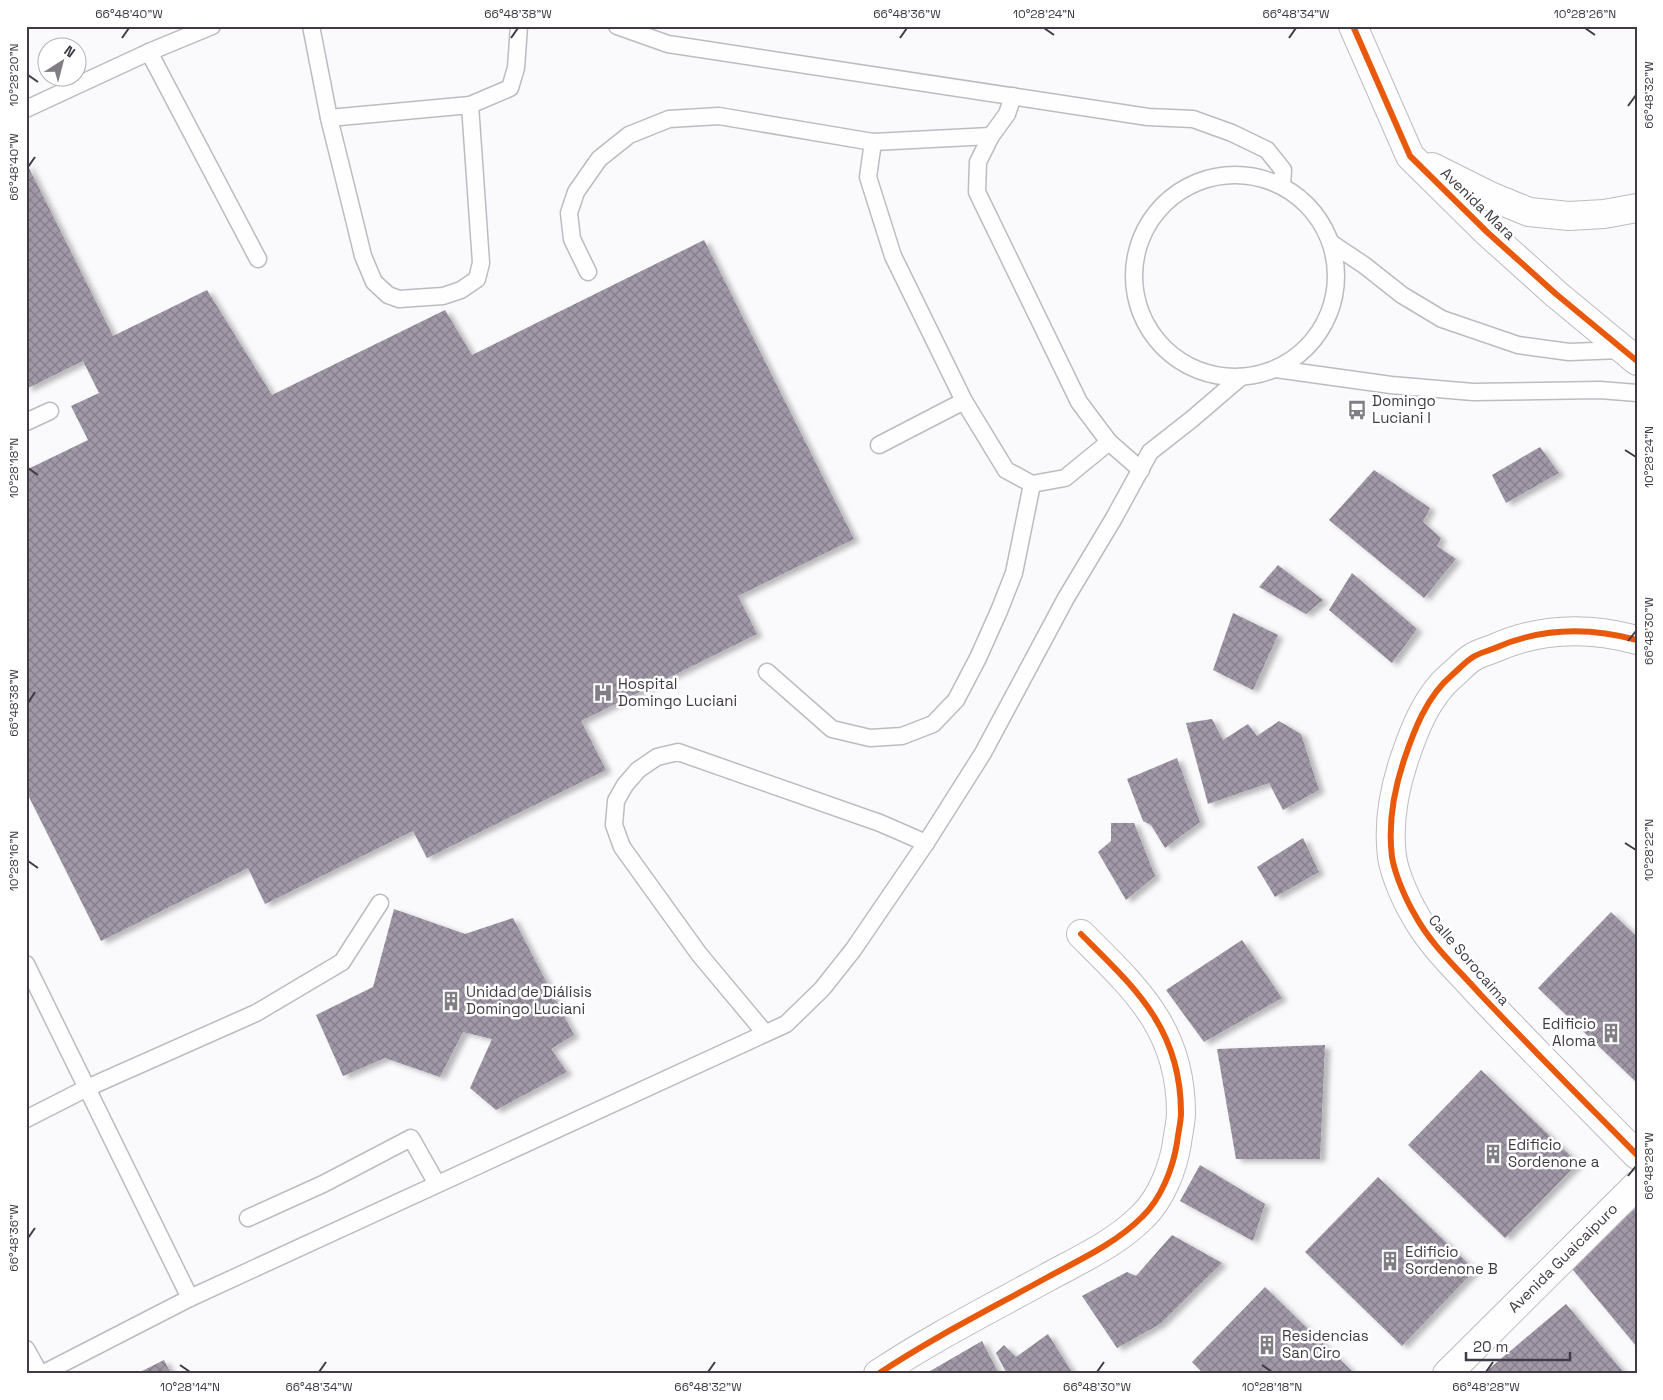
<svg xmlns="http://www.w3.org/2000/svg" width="1663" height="1400" viewBox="0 0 1663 1400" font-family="'Space Grotesk',sans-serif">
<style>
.building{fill:url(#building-cross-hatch);filter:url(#shadow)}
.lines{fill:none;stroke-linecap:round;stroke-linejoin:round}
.lane-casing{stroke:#bdbbc0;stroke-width:19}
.street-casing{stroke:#bdbbc0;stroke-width:30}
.lane{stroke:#fefeff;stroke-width:16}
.street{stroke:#fefeff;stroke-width:28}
.cycleway-casing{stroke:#fff;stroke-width:9}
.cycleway{stroke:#e8590c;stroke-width:6}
.ticks{fill:none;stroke:#3f3a43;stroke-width:2}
.labels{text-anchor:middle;stroke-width:5;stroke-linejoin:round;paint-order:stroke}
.street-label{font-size:15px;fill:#3f3a43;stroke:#fff}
.poi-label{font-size:15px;fill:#3f3a43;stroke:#fff;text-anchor:start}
.neatline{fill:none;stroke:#3f3a43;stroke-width:2}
.ticks-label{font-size:12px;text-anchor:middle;fill:#3f3a43}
</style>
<defs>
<pattern id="building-cross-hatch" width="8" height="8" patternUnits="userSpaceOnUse" patternTransform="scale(1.25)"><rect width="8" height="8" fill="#a198a8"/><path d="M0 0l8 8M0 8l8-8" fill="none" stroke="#857d8a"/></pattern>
<filter id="shadow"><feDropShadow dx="5.5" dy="3" stdDeviation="2.5" flood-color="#0004"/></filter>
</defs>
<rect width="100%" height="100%" fill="#faf9fc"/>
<g class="building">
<polygon points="26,162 113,336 207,290 272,395 445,310 472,355 704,240 854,539 738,596 757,634 581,721 606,770 427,858 413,831 265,904 248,868 101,941 26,791 26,470 88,440 71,406 99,393 83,361 26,389"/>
<polygon points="1540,447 1559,473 1506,503 1492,475"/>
<polygon points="1374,470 1430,508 1423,522 1441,538 1437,546 1456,559 1424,598 1329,520"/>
<polygon points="1278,565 1323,600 1306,614 1259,587"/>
<polygon points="1352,573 1417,629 1392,663 1329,610"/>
<polygon points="1233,613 1278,635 1253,690 1213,670"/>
<polygon points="1212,719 1223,740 1248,724 1257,736 1279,721 1301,734 1319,790 1283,810 1269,783 1208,804 1186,723"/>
<polygon points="1177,758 1200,822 1165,848 1151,825 1143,821 1127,779"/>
<polygon points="1111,823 1134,823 1155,876 1126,900 1098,852 1111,841"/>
<polygon points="1303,838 1319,872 1275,897 1257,867"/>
<polygon points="394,909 465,934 513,918 574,1035 551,1049 567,1072 496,1110 470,1088 492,1039 463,1032 440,1077 385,1058 343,1076 316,1015 373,987"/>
<polygon points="1611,912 1637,937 1637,1079 1635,1081 1538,988"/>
<polygon points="1242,940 1282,998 1204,1042 1166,990"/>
<polygon points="1325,1045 1320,1159 1236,1159 1217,1049"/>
<polygon points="1481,1070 1578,1163 1505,1238 1408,1145"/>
<polygon points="1200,1165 1265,1204 1253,1241 1180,1201"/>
<polygon points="1378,1177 1475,1270 1402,1346 1305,1252"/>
<polygon points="1637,1207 1637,1347 1568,1264"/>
<polygon points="1172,1235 1222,1263 1160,1324 1117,1348 1082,1296 1127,1272 1136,1276"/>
<polygon points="1265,1287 1306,1327 1355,1374 1204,1374 1192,1362"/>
<polygon points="1566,1304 1625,1374 1483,1374 1528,1336"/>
<polygon points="1048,1334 1073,1374 1007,1374 996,1353 1004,1345 1016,1357"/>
<polygon points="982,1341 999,1374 925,1374"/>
<polygon points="164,1360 171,1374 136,1374"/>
</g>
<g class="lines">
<defs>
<g id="lane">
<polyline points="311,26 329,118 356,227 363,256 374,282 388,295 399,299 443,296 461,290 477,279 481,263 470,105"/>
<polyline points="617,26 668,44 1148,117 1193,119 1232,133 1267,150 1283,170 1282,186"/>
<polyline points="149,52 258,259"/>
<polyline points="1013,96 1007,114 991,136 978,162 977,192 1079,402 1109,442 1141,470"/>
<polyline points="26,109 149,52 212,26"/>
<polyline points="329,118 470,105 510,88 516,68 519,26"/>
<polyline points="873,142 868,177 893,256 964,401 1006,470 1032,484 1065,478 1109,442"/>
<circle cx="1235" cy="276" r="101"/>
<polyline points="1331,243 1364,265 1402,295 1442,319 1518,345 1569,352 1622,350"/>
<polyline points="588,272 572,239 569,213 576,192 599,159 629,135 669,119 719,116 873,142 991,136"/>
<polyline points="1276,369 1391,385 1473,392 1600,390 1637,393"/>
<polyline points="26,422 50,411"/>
<polyline points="879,445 964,401"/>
<polyline points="767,672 832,729 870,738 902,736 933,724 956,700 978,658 999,611 1014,573 1032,484"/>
<polyline points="26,964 190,1298"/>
<polyline points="765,1033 699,954 622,847 614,825 616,801 625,785 638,770 657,757 678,752 880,823 926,843"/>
<polyline points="26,1119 87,1088 256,1013 342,962 380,903"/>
<polyline points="248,1218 323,1184 411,1138 437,1184"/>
<polyline points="26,1349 40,1374"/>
<polyline points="42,1374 190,1298 786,1024 822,989 853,950 926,843 983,753 1066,598 1114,518 1150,452 1192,419 1241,377"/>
</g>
<g id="street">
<polyline points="1353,26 1410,156 1487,232 1556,294 1637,361"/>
<polyline points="1432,167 1490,196 1529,212 1569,216 1604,214 1637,208"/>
<path d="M 1637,640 C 1589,627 1540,628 1495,648 C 1488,651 1479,653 1473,657 C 1465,662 1459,669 1452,675 C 1427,696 1414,730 1404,760 C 1394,790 1388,825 1392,857 C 1395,875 1406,900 1415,915 C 1431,945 1458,969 1480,994 C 1531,1048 1584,1101 1637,1155"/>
<path d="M 878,1374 C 932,1338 990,1309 1046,1278 C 1079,1260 1115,1244 1142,1217 C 1161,1199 1173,1168 1177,1143 C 1178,1133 1181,1122 1181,1113 C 1181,1029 1136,989 1081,934"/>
<polyline points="1447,1374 1637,1185"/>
</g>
</defs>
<use href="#lane" class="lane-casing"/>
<use href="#street" class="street-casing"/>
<use href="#lane" class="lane"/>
<use href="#street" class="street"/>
<defs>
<g id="cycleway">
<polyline points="1353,26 1410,156 1487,232 1556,294 1637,361"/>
<path d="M 1637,640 C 1589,627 1540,628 1495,648 C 1488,651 1479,653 1473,657 C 1465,662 1459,669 1452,675 C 1427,696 1414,730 1404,760 C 1394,790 1388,825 1392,857 C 1395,875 1406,900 1415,915 C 1431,945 1458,969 1480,994 C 1531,1048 1584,1101 1637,1155"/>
<path d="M 878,1374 C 932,1338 990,1309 1046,1278 C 1079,1260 1115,1244 1142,1217 C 1161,1199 1173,1168 1177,1143 C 1178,1133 1181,1122 1181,1113 C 1181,1029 1136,989 1081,934"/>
</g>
</defs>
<use href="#cycleway" class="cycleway-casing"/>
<use href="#cycleway" class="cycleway"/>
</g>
<path class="ticks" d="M 1044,28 L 1054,35M 1585,28 L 1595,35M 122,38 L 129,28M 511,38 L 518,28M 900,38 L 907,28M 1289,38 L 1296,28M 28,75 L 38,82M 1628,106 L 1636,95M 28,167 L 35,157M 1625,450 L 1636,457M 28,468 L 38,475M 1628,641 L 1636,631M 28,703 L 35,692M 1625,843 L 1636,850M 28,861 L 38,868M 1628,1176 L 1636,1166M 28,1238 L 35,1228M 180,1365 L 190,1372M 1262,1365 L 1272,1372M 319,1372 L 326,1362M 708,1372 L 715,1362M 1097,1372 L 1104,1362M 1486,1372 L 1493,1362"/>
<defs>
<symbol id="bus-bare" viewBox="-9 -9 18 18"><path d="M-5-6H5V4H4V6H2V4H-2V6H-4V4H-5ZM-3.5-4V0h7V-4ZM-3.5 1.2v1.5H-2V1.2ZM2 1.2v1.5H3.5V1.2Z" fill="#807d84" stroke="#fff" stroke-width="2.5" paint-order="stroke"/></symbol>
<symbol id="hospital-bare" viewBox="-9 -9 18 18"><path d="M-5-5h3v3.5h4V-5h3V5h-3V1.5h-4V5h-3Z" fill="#807d84" stroke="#fff" stroke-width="2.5" paint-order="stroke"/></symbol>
<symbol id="building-bare" viewBox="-9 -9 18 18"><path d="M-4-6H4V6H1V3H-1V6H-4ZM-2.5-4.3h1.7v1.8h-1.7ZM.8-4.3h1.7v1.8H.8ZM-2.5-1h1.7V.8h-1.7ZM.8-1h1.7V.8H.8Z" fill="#807d84" stroke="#fff" stroke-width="2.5" paint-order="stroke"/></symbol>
</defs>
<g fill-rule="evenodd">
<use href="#bus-bare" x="1343" y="396" width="28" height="28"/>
<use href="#hospital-bare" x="589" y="679" width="28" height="28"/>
<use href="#building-bare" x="437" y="987" width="28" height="28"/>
<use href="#building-bare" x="1597" y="1019" width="28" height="28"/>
<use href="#building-bare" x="1479" y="1140" width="28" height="28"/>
<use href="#building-bare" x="1376" y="1247" width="28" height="28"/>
<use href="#building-bare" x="1253" y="1331" width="28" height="28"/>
</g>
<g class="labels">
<g class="street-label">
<text transform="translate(1478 204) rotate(44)" y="5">Avenida Mara</text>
<text transform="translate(1469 960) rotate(49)" y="5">Calle Sorocaima</text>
<text transform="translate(1563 1258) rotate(-45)" y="5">Avenida Guaicaipuro</text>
</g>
<g class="poi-label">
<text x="1372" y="406">Domingo<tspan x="1372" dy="17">Luciani I</tspan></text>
<text x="618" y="689">Hospital<tspan x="618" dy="17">Domingo Luciani</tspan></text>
<text x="466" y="997">Unidad de Diálisis<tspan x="466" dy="17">Domingo Luciani</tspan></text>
<text x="1596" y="1029" text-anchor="end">Edificio<tspan x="1596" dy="17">Aloma</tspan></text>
<text x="1508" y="1150">Edificio<tspan x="1508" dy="17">Sordenone a</tspan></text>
<text x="1405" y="1257">Edificio<tspan x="1405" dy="17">Sordenone B</tspan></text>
<text x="1282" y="1341">Residencias<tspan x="1282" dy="17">San Ciro</tspan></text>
</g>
</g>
<rect width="1663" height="1400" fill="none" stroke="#ffffff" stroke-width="55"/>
<g transform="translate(62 62) rotate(36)"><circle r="24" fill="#ffffff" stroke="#b2b0b4"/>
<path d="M0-4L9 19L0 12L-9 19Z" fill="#807d84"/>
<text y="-8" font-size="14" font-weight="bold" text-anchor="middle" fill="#3f3a43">N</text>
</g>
<path d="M1466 1352v8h104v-8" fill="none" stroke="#3f3a43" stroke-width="2.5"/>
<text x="1473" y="1352" font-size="15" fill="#3f3a43" stroke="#ffffff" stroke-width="4" paint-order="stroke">20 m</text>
<rect x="28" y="28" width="1608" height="1344" class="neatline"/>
<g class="ticks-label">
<text x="129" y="18">66°48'40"W</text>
<text x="518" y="18">66°48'38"W</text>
<text x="907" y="18">66°48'36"W</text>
<text x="1044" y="18">10°28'24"N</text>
<text x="1296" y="18">66°48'34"W</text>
<text x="1585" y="18">10°28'26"N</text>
<text transform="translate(14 75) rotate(-90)" y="4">10°28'20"N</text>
<text transform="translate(1649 95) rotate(-90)" y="4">66°48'32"W</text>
<text transform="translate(14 167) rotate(-90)" y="4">66°48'40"W</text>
<text transform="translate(1649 457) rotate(-90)" y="4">10°28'24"N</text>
<text transform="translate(14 468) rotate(-90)" y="4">10°28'18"N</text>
<text transform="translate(1649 631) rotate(-90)" y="4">66°48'30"W</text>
<text transform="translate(14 703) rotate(-90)" y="4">66°48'38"W</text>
<text transform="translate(1649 850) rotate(-90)" y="4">10°28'22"N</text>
<text transform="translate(14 861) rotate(-90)" y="4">10°28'16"N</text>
<text transform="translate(1649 1166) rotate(-90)" y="4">66°48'28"W</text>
<text transform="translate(14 1238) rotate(-90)" y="4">66°48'36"W</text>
<text x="190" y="1391">10°28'14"N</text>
<text x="319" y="1391">66°48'34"W</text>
<text x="708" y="1391">66°48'32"W</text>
<text x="1097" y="1391">66°48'30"W</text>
<text x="1272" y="1391">10°28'18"N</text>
<text x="1486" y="1391">66°48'28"W</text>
</g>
</svg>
